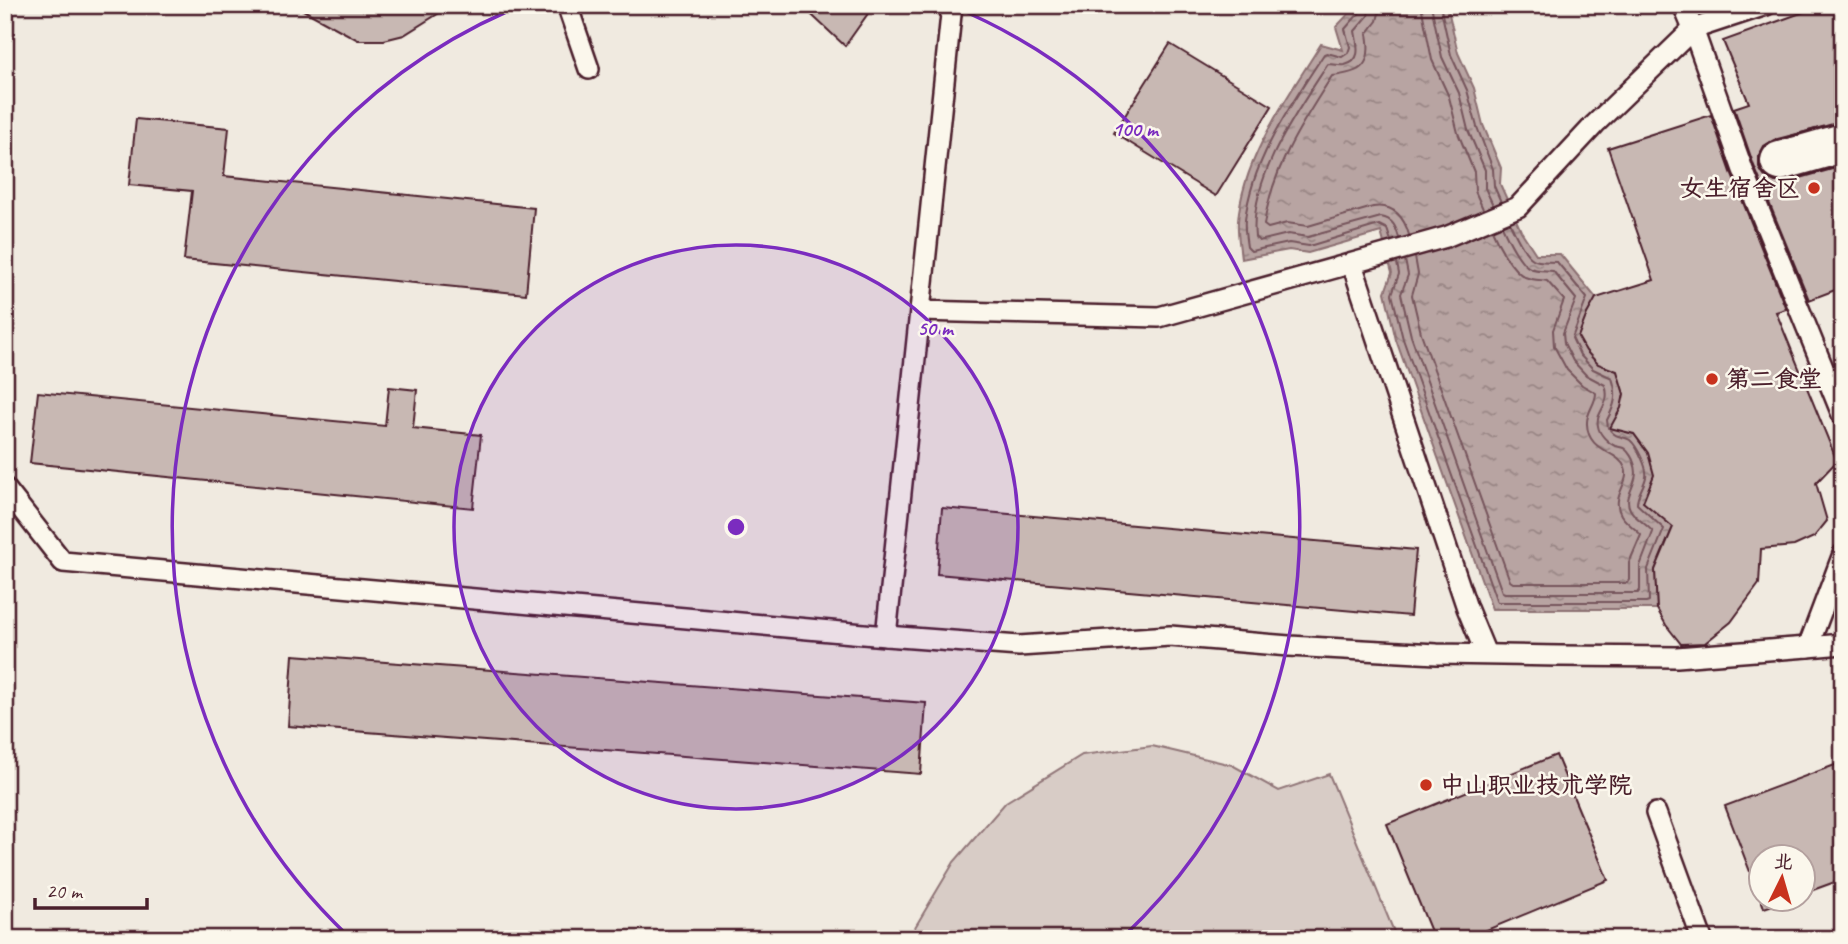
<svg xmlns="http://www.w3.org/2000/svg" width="1848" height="944" viewBox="0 0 1848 944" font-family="Caveat,'LXGW WenKai TC',sans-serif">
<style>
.park{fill:#d8ccc6;stroke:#917678;stroke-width:2}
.water{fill:url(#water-ripples);stroke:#8c6f72;stroke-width:2}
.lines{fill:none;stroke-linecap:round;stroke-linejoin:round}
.shore{stroke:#76545b;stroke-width:2}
.building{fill:#c8b8b3;stroke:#4a1f2b;stroke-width:2}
.service-casing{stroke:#4a1f2b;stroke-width:24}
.minor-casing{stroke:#4a1f2b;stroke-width:44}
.service{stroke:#fbf7ec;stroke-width:19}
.minor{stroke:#fbf7ec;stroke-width:38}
.ring{fill:none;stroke:#7b2cbf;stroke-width:3.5}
.poi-dot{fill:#c8321e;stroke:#fbf7ec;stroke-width:2.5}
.labels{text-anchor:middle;stroke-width:5;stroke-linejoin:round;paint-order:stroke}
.poi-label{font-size:24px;font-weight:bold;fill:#4a1f2b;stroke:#fbf7ec;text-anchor:start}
.centre{fill:#7b2cbf;stroke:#fbf7ec;stroke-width:3.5}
.ring-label{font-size:21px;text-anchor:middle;font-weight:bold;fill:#7b2cbf;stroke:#fbf7ec;stroke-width:5;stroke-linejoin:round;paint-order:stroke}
</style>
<defs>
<pattern id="water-ripples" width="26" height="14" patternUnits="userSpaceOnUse" patternTransform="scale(1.75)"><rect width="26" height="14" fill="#b8a4a2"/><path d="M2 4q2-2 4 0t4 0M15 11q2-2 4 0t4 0" fill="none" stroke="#988584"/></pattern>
</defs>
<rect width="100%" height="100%" fill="#f0eae0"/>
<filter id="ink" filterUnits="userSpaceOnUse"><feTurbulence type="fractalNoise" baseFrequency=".0143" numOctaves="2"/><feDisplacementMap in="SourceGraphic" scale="14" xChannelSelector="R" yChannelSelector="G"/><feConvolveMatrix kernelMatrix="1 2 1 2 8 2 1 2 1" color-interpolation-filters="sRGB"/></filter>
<g filter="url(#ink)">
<polygon class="park" points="1152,746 1232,765 1279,791 1329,774 1397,939 908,939 954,862 1006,802 1082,755"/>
<path class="water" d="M 1357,5 L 1447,5 L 1458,53 L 1474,88 L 1483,125 L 1501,168 L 1500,184 L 1521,231 L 1536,254 L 1560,254 L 1596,298 L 1579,337 C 1590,359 1594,363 1617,371 L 1624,394 L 1619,430 L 1634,434 L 1648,453 L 1673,527 L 1655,570 L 1657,609 L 1492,609 L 1396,340 L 1385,292 L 1392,273 L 1381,232 L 1308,253 L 1289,250 L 1241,259 C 1240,247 1237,233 1238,221 C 1243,157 1288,97 1321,44 L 1343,50 L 1336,27 Z"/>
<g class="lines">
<g class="shore">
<path d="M 1361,5 L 1360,12 L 1345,29 L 1350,47 L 1348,53 L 1342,57 L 1327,53 L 1324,54 C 1291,105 1252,159 1245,220 C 1244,229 1246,239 1247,247 L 1251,251 L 1289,243 L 1309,246 L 1379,225 L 1387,229 L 1391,241"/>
<path d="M 1370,5 L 1368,16 L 1355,31 C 1357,44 1363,61 1345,65 C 1339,66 1333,64 1328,64 C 1297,112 1249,178 1255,237 L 1259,241 L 1288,234 L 1308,237 L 1381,217 C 1393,219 1396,227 1399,238"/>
<path d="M 1381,5 L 1377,21 L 1367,34 C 1373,66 1361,73 1332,76 C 1302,123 1272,168 1264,225 L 1268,228 L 1287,223 L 1308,226 L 1373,207 C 1394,204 1404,217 1409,235"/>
<polyline points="1421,5 1432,60 1449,97 1458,133 1474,172 1475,191 1483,209"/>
<polyline points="1431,5 1442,57 1459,93 1468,130 1485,170 1485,188 1493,205"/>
<polyline points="1440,5 1451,55 1467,90 1477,127 1493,169 1494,186 1501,202"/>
<path d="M 1510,223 C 1514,232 1524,254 1533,259 C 1538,263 1550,261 1557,262 L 1587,298 L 1572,338 L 1580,355 L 1593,369 L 1612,378 C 1618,395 1615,405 1607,420 L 1608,428"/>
<path d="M 1415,257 L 1418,274 L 1412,295 L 1421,333 L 1510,581 L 1513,583 L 1627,583 L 1629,580 L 1629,563 L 1641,535 C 1635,528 1626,523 1621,515 C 1610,496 1631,483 1625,468 C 1618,450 1588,453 1587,424 C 1586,412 1596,404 1596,393 L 1582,385 L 1567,370 L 1554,346 L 1553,330 L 1564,300 L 1547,281 C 1540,280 1532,280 1525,277 C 1511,270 1498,244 1492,230"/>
<path d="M 1405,260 L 1408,275 L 1401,294 L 1411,336 L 1502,592 L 1505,593 L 1638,593 L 1640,590 L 1640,566 L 1653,532 C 1647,524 1634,518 1630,509 C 1622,494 1642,482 1634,463 C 1633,459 1629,452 1625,449 C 1623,447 1619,447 1615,446 C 1608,443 1599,434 1598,426 C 1595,411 1612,405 1605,385 L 1586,375 L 1573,361 L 1564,343 L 1563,333 L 1576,299 L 1553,271 C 1546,270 1537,271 1530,268 C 1519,263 1507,237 1502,226"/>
<path d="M 1397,263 L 1399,274 L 1392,294 L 1403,339 L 1497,602 L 1646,602 L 1649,601 L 1648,569 L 1664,529 L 1637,504 C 1637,494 1644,487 1646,477 C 1648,468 1637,446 1630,440 C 1622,435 1617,439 1610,430"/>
</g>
</g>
<g class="building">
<polygon points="294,5 452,5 404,35 384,40 358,40"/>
<polygon points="801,5 874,5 845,46"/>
<polygon points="1823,5 1843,5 1843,122 1774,140 1764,146 1759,156 1759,168 1764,176 1775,182 1786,182 1843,166 1843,287 1809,300 1754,166 1734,108 1749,103 1723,41"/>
<polygon points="1170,44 1272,106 1216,196 1114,133"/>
<polygon points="1711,115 1732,175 1786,309 1776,312 1837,461 1816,483 1827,521 1814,537 1794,546 1761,549 1759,584 1731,622 1705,643 1681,644 1666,625 1657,609 1655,570 1673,527 1643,502 1654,475 1648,453 1634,434 1610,428 1621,408 1624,394 1617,371 1598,364 1586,351 1578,337 1587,314 1596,298 1654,280 1608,148"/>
<polygon points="136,119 229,128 224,176 534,208 526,294 184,260 192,191 129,185"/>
<polygon points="389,387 417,390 413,428 481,435 473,508 30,463 38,392 385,426"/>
<polygon points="942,508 1416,550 1410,616 937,574"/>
<polygon points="293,655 926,703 921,774 288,726"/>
<polygon points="1556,755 1608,880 1465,939 1434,939 1387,824"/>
<polygon points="1843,762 1843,879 1802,894 1802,857 1760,857 1760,898 1725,806"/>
<polygon points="1761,899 1791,899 1764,908"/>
</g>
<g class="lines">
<defs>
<g id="service">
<polyline points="567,5 589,69"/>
<polyline points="952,5 920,311 1159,317 1446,237 1518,207 1595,124 1693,29 1743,170 1843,417"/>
<polyline points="1683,5 1693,29 1766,5"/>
<polyline points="1352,264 1467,608 1486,654"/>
<polyline points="5,488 63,562 886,636 920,311"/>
<polyline points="1843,554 1808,647 1843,644"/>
<polyline points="886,636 1019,646 1170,636 1289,646 1437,654 1559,656 1677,657 1808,647"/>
<polyline points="1656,813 1702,939"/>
</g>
<polyline id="minor" points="1780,161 1843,143"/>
</defs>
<use href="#service" class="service-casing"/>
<use href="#minor" class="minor-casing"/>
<use href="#service" class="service"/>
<use href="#minor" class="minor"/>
</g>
</g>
<circle cx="736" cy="527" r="282" fill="#7b2cbf" fill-opacity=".12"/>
<g class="ring">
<circle cx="736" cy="527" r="282"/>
<path d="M348 936A564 564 0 0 1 520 6M952 6A564 564 0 0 1 1124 936"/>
</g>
<g class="poi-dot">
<circle cx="1814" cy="188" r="7"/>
<circle cx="1712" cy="379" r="7"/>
<circle cx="1426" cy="785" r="7"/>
</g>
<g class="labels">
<g class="poi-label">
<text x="1800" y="196" text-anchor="end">女生宿舍区</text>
<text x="1726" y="387">第二食堂</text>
<text x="1440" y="793">中山职业技术学院</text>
</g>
</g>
<circle cx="736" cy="527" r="10" class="centre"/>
<g class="ring-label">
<text x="1135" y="136">100 m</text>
<text x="935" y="335">50 m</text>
</g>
<rect width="1848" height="944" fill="none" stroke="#fbf7ec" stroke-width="28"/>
<rect x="14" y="14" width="1820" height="916" fill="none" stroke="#4a1f2b" stroke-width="2.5" filter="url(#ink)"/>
<g transform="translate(1782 878) rotate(5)"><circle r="33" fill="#fbf7ec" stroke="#b4a19f" stroke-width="2"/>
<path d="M0-5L12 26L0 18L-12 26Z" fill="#c8321e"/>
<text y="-10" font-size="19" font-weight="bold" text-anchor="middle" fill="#4a1f2b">北</text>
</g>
<path d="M35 898v10h112v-10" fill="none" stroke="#4a1f2b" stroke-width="3.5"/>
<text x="46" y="898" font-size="21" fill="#4a1f2b" stroke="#fbf7ec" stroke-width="5" paint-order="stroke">20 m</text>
</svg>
